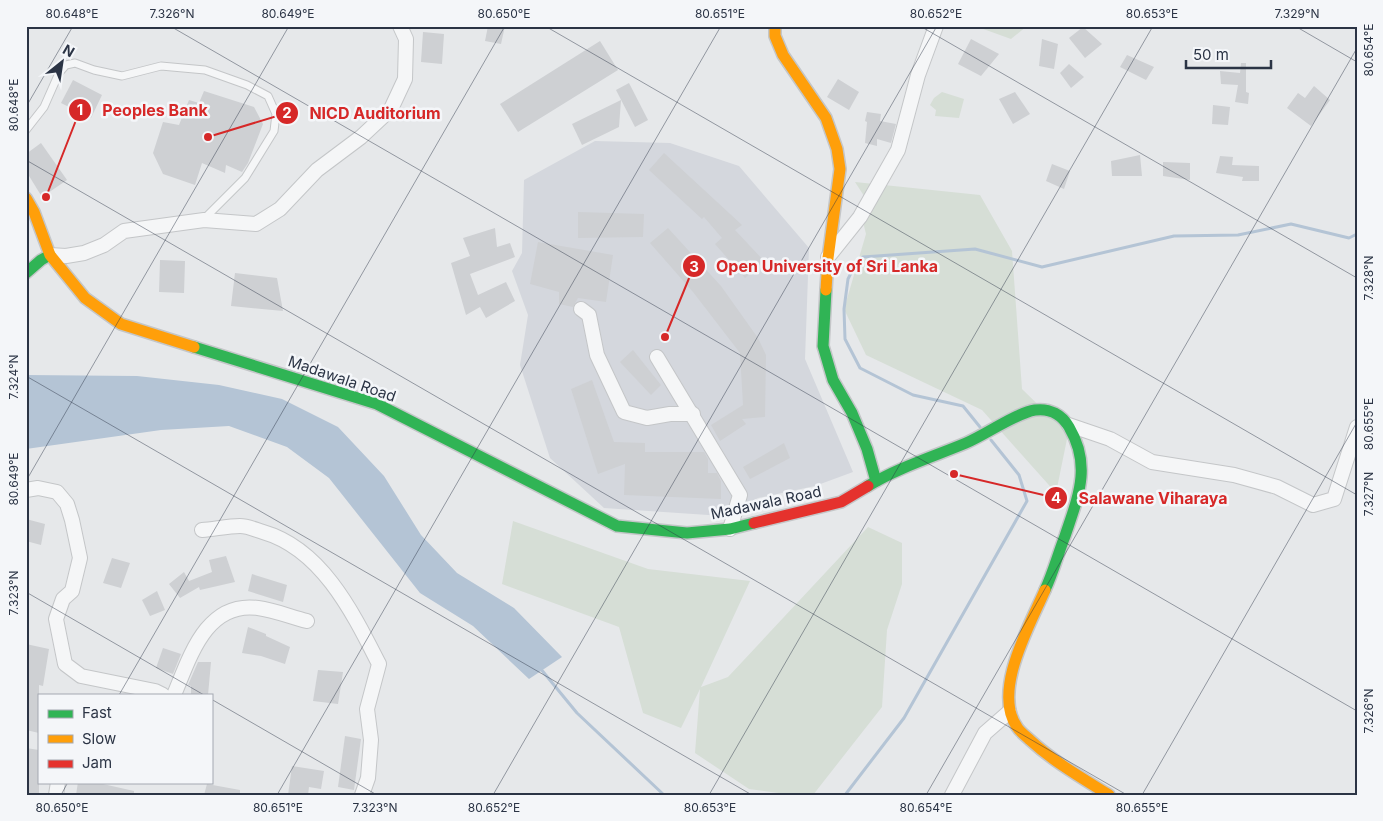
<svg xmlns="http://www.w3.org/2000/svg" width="1383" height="821" viewBox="0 0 1383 821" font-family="Inter,sans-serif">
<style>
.built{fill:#d4d7dd}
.green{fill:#d6ded6}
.water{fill:#b4c4d5}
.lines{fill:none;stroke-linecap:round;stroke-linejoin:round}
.stream{stroke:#b4c4d5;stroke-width:3}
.building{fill:#ced0d3}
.lane-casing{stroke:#c4c6c8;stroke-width:9}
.street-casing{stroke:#c4c6c8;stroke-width:16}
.fast-casing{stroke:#c4c6c8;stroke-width:14}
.slow-casing{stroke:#c4c6c8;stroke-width:14}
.jam-casing{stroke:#c4c6c8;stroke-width:14}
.lane{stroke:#f5f6f7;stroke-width:7}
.street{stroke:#f5f6f7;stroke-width:14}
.fast{stroke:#30b455;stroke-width:11}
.slow{stroke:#ff9f0a;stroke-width:11}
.jam{stroke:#e5322d;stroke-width:11}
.ticks{fill:none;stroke:#2b3445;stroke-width:1;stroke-opacity:0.45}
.labels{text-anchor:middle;stroke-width:5;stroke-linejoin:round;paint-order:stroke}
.street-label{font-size:15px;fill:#2b3445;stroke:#f4f6f9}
.leader{fill:none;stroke:#d62828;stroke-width:2}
.callout-dot{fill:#d62828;stroke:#f4f6f9;stroke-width:2}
.mark-label{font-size:15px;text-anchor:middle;font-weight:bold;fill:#fff}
.callout-label{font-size:16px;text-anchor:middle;font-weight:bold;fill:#d62828;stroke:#f4f6f9;stroke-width:5;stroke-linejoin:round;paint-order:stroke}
.neatline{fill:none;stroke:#2b3445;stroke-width:2}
.ticks-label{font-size:12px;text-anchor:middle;fill:#2b3445}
</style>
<rect width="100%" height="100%" fill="#e6e8ea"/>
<polygon class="built" points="595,141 670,143 739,166 809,248 805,359 853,472 815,486 758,498 723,516 604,508 550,458 520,365 528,315 512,271 522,253 524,180"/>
<g class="green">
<polygon points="975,26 1027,26 1011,39"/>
<polygon points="942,92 964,99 959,118 935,116 936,110 930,105 934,98"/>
<polygon points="855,182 980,195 1012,251 1022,389 1068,434 1056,493 982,410 866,355 844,309 866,234 864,226 866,199"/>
<polygon points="513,521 648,569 750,581 701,687 728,677 868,527 902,543 902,584 887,630 882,707 813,795 793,795 749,789 695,753 700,689 681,728 643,713 619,627 502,584"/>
</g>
<polygon class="water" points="26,375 137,376 219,385 282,399 338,427 384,476 421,535 457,573 514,608 562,657 529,679 473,626 420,593 329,478 287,447 229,426 161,430 26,449"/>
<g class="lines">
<g class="stream">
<polyline points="980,427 963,406 913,395 860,368 845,339 844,309 848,279 856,263 863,257 975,249 1042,267 1174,236 1238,235 1291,224 1349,238 1357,234"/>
<polyline points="540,668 577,713 664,795"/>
<polyline points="845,795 904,718 1027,501 1019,475 991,440"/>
</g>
</g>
<g class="building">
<polygon points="488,26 505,26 501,44 485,41"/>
<polygon points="1083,27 1102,44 1085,58 1069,38"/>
<polygon points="423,32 444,34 442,64 421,62"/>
<polygon points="971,39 999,54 981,76 958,64"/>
<polygon points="1042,39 1058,44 1054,69 1039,66"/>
<polygon points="600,41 618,70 518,132 500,104"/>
<polygon points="1127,55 1154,67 1146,80 1120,67"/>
<polygon points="1241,63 1246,63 1246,92 1249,93 1248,104 1235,102 1238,85 1221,84 1220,71 1240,73"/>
<polygon points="1069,64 1084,77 1071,88 1060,73"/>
<polygon points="838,79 859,92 849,110 827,97"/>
<polygon points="73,80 102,95 91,118 61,103"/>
<polygon points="629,83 648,120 635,127 616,90"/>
<polygon points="1314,86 1330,100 1311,126 1287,108 1298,93 1305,98"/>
<polygon points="204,91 254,107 263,124 248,163 242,172 226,165 225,173 202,163 195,185 163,174 153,153 163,122 179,125 189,100 199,103"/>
<polygon points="1015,92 1030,114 1013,124 999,99"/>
<polygon points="621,100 619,127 582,145 572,124"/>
<polygon points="1213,105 1230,107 1228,125 1212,124"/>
<polygon points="867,112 881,114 880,121 896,124 891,143 877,139 877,146 865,143 867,122 865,121"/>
<polygon points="41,143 67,180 42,197 26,171 26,154"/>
<polygon points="664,153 742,225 735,230 764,261 745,278 715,244 722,238 704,217 702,219 649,170"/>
<polygon points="1140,155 1142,176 1112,176 1111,161"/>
<polygon points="1220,156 1233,157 1232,165 1259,166 1259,181 1242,181 1243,177 1216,173"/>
<polygon points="1163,162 1190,163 1190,180 1163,176"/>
<polygon points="1052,164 1070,171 1064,189 1046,181"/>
<polygon points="578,212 644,214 643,237 578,238"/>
<polygon points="495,228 497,247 510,243 515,257 470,274 478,295 506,282 515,301 486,318 480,307 466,315 451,263 470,256 463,238"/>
<polygon points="668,228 721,286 758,338 766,355 765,417 742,419 746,424 720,441 711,425 743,405 740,353 693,292 650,243"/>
<polygon points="538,242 613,255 606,302 578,298 573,307 559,304 559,292 530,284"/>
<polygon points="160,260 185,261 184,293 159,292"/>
<polygon points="235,273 277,278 283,311 231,306"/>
<polygon points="633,350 661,385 651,395 620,362"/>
<polygon points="592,380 614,442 645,443 645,452 704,452 708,459 708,473 717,473 721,481 721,499 624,495 625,464 598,474 571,389"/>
<polygon points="784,443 790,458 750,479 743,467"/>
<polygon points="26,519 45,524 41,545 26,541"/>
<polygon points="226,556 235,582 200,590 199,587 180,598 169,584 184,572 189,581 212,572 209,560"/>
<polygon points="112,558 130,563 121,588 103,583"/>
<polygon points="252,574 287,585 283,602 248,591"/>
<polygon points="157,591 165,610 150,616 142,600"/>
<polygon points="248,627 266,634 266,636 290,647 285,664 261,656 242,653"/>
<polygon points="26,644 49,649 43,686 39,685 39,733 26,730"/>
<polygon points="163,648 181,654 173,674 156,668"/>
<polygon points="198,662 211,662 208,695 191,695 191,686 188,685"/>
<polygon points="318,670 343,672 338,704 313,701"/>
<polygon points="345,736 361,739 354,790 338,787"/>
<polygon points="26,748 39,750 39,795 26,795"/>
<polygon points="292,766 324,771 321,789 309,787 308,795 288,795"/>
<polygon points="78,782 94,782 134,791 134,795 76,795"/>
<polygon points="207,784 240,790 240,795 204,795"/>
</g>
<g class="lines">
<defs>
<polyline id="lane" points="26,130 44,107 59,73 66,65 75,63 94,70 122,76 161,66 205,70 247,85 268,96 276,114 274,131 245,178 204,219"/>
<g id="street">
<polyline points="50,255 66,256 84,253 104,245 124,231 204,220 256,224 280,209 317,170 361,137 391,109 405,79 406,39 400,26"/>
<polyline points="828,257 860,217 898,150 918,75 936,26"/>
<polyline points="581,309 589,315 597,355 624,412 647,418 670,414 693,414"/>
<polyline points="657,357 740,495 730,529"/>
<polyline points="1069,425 1110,439 1152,462 1234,475 1277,487 1313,505 1334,499 1357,427"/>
<polyline points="26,490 38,488 57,492 67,504 72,520 80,558 72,591 63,599 56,619 65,664 81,676 155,691 163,695"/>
<path d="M 202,530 C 215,529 228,526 240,526 C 248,526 256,530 263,532 C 322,549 353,613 379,664 L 367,709 L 371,740 L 368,778 L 362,795"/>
<path d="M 174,695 C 190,657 206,601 258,608 C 274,610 291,617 307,621"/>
<polyline points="56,795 58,782"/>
<polyline points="952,795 985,733 1009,712"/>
</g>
<g id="fast">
<polyline points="26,273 41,260 50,255"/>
<polyline points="826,290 823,346 833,380 852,413 867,449 876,481"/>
<polyline points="194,347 377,404 617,526 687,533 730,529 754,523"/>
<path d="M 868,486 C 897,468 935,456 966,443 C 985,435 1016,413 1035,410 C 1050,408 1062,415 1069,427 C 1092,466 1078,497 1065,536 C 1058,554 1053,573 1045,590"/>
</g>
<g id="slow">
<polyline points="775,26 775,36 783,55 826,118 837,149 840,169 828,258 826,290"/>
<polyline points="26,198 34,212 50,255 85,298 121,324 194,347"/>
<path d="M 1045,590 C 1030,625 992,691 1017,727 C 1020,732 1026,736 1030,740 C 1054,762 1082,778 1109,795"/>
</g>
<polyline id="jam" points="754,523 841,502 868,486"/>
</defs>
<use href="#lane" class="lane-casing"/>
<use href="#street" class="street-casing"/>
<use href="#fast" class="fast-casing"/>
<use href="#slow" class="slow-casing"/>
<use href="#jam" class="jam-casing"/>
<use href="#lane" class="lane"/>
<use href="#street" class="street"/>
<use href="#fast" class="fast"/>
<use href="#slow" class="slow"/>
<use href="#jam" class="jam"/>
</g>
<path class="ticks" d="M 170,26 L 1357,711M 545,26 L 1357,495M 920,26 L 1357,278M 1295,26 L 1357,62M 26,107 L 73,26M 26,160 L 1127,795M 26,376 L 752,795M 26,481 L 289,26M 26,592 L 204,695M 119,695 L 505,26M 211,699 L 377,795M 61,795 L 68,782M 277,795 L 721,26M 493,795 L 937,26M 709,795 L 1153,26M 926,795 L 1357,48M 1142,795 L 1357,422"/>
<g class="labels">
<g class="street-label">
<text transform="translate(342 379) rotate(19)" y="5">Madawala Road</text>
<text transform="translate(766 503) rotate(-12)" y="5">Madawala Road</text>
</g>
</g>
<path class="leader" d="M46 197L80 110M208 137L287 113M665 337L694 266M954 474L1056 498"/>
<g class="callout-dot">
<circle cx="46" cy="197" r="5"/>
<circle cx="208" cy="137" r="5"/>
<circle cx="665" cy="337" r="5"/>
<circle cx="954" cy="474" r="5"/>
<circle cx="80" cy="110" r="12"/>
<circle cx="287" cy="113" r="12"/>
<circle cx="694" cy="266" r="12"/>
<circle cx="1056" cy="498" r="12"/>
</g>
<g class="mark-label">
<text x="80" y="115">1</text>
<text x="287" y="118">2</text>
<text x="694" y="272">3</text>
<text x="1056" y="503">4</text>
</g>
<g class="callout-label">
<text x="155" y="116">Peoples Bank</text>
<text x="375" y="119">NICD Auditorium</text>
<text x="827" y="272">Open University of Sri Lanka</text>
<text x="1153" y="504">Salawane Viharaya</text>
</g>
<rect width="1383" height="821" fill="none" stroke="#f4f6f9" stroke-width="55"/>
<rect x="38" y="694" width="175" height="90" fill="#f4f6f9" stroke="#a4a8b1"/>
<rect x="48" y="710" width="25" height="8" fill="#30b455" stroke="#a4a8b1"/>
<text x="82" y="718" font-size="15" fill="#2b3445">Fast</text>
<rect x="48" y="735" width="25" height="8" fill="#ff9f0a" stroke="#a4a8b1"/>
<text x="82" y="744" font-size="15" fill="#2b3445">Slow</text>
<rect x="48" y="760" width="25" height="8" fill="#e5322d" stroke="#a4a8b1"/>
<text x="82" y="768" font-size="15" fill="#2b3445">Jam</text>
<g transform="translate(62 62) rotate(30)" stroke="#f4f6f9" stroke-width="4" paint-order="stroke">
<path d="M0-4L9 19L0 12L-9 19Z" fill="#2b3445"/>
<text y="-8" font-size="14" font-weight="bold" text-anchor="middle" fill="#2b3445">N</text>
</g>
<path d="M1186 60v8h85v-8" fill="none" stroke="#2b3445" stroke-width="2.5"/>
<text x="1193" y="60" font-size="15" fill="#2b3445" stroke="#f4f6f9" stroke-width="4" paint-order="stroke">50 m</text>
<rect x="28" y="28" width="1328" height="766" class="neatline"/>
<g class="ticks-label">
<text x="72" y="18">80.648°E</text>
<text x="172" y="18">7.326°N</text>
<text x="288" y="18">80.649°E</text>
<text x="504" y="18">80.650°E</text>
<text x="720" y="18">80.651°E</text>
<text x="936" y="18">80.652°E</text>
<text x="1152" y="18">80.653°E</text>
<text x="1297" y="18">7.329°N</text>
<text transform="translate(1369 50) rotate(-90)" y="4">80.654°E</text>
<text transform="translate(14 105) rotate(-90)" y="4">80.648°E</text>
<text transform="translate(1369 278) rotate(-90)" y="4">7.328°N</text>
<text transform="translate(14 377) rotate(-90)" y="4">7.324°N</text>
<text transform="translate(1369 424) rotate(-90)" y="4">80.655°E</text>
<text transform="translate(14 479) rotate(-90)" y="4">80.649°E</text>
<text transform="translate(1369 494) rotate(-90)" y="4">7.327°N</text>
<text transform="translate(14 593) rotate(-90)" y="4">7.323°N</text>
<text transform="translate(1369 711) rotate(-90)" y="4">7.326°N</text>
<text x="62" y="812">80.650°E</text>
<text x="278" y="812">80.651°E</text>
<text x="375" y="812">7.323°N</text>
<text x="494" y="812">80.652°E</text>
<text x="710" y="812">80.653°E</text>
<text x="926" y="812">80.654°E</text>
<text x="1142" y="812">80.655°E</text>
</g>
</svg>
